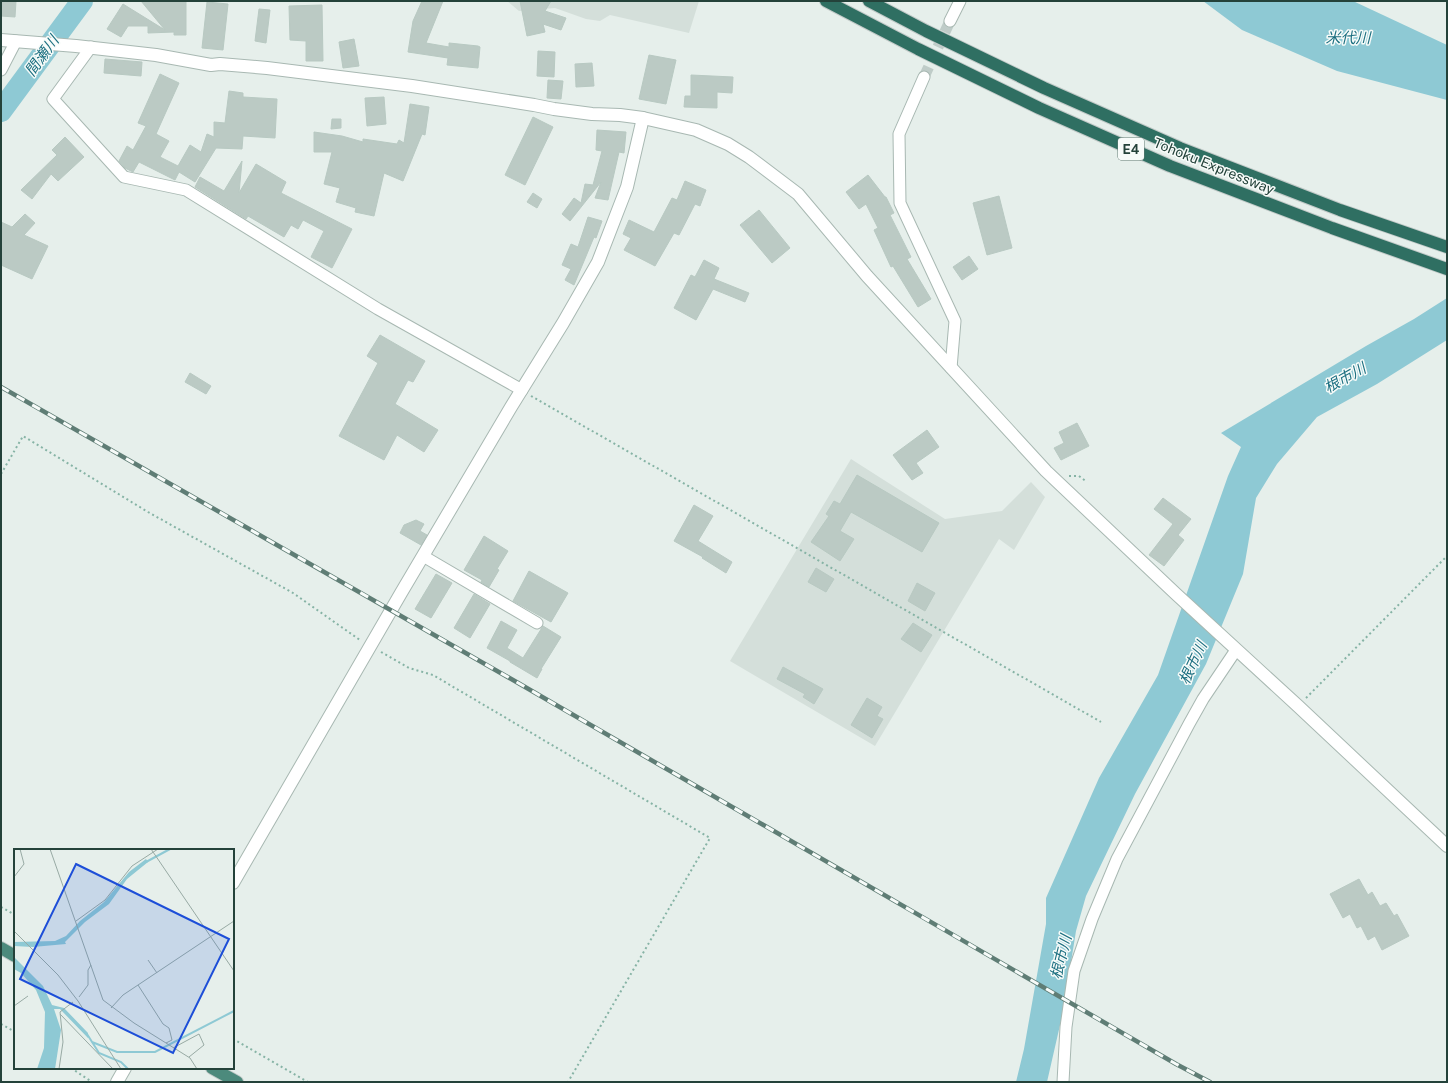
<svg xmlns="http://www.w3.org/2000/svg" width="1448" height="1083" viewBox="0 0 1448 1083" font-family="'Public Sans','Noto Sans JP',sans-serif">
<style>
.built{fill:#d4dfda}
.water{fill:#8ec9d4}
.lines{fill:none;stroke-linecap:round;stroke-linejoin:round}
.river{stroke:#8ec9d4;stroke-width:22}
.building{fill:#bbcac4;stroke:#b8c9c2}
.minor-tunnel{stroke:#bfccc8;stroke-width:11;stroke-dasharray:11 5.5;stroke-linecap:butt}
.minor-casing{stroke:#a8b8b2;stroke-width:13}
.tertiary-casing{stroke:#a8b8b2;stroke-width:14}
.trunk-casing{stroke:#c2cac8;stroke-width:14}
.motorway-casing{stroke:#c2cac8;stroke-width:14}
.path{stroke:#86b3a5;stroke-width:2;stroke-dasharray:2 3;stroke-linecap:butt}
.minor{stroke:#fff;stroke-width:11}
.tertiary{stroke:#fff;stroke-width:12}
.trunk{stroke:#4c8a7c;stroke-width:12}
.motorway{stroke:#2f6f62;stroke-width:12}
.rail-casing{stroke:#5f7d75;stroke-width:4.5}
.rail{stroke:#f7fbf9;stroke-width:3;stroke-dasharray:9;stroke-linecap:butt}
.labels{text-anchor:middle;stroke-width:3;stroke-linejoin:round;paint-order:stroke}
.shield{fill:#f7fbf9;stroke:#637a73;stroke-width:1}
.shield-label{font-size:13px;font-weight:bold;fill:#24423a}
.street-label{font-size:14px;fill:#24423a;stroke:#f7fbf9}
.water-label{font-size:15px;font-style:italic;fill:#1c6f80;stroke:#f7fbf9}
.inset-river{fill:none;stroke:#8ec9d4;stroke-width:2}
.inset-road{fill:none;stroke:#98aaa4;stroke-width:1}
.view{fill:#1d4ed8;fill-opacity:0.15;stroke:#1d4ed8;stroke-width:2}
.inset-edge{fill:none;stroke:#24423a;stroke-width:2}
</style>
<rect width="100%" height="100%" fill="#e6efeb"/>
<g class="built">
<polygon points="507,1 699,1 689,33 610,15 600,21 586,19 555,8 519,11"/>
<polygon points="851,459 945,519 1002,511 1031,482 1045,497 1014,550 999,539 875,746 730,661"/>
</g>
<g class="water">
<polygon points="1203,1 1353,1 1447,45 1447,100 1337,71 1242,30"/>
<polygon points="1447,298 1447,340 1377,384 1317,417 1277,464 1256,498 1243,574 1206,664 1135,794 1086,896 1076,931 1063,1012 1047,1082 1016,1082 1024,1049 1046,924 1046,898 1099,778 1158,675 1228,476 1241,447 1221,433 1366,346 1414,319"/>
</g>
<g class="lines">
<polyline class="river" points="1,111 82,1"/>
</g>
<g class="building">
<polygon points="1,1 16,1 15,17 1,16"/>
<polygon points="141,1 186,1 186,35 174,35 174,32 148,33 148,26 128,26 121,37 107,29 123,4 165,30"/>
<polygon points="422,1 443,1 426,43 449,47 449,43 478,46 480,47 478,68 447,65 448,58 408,52 413,21"/>
<polygon points="520,1 551,1 545,11 566,18 561,30 543,24 545,32 527,36"/>
<polygon points="207,2 228,4 223,50 202,48"/>
<polygon points="322,5 323,61 306,61 306,41 290,40 289,6"/>
<polygon points="259,9 270,10 266,43 255,41"/>
<polygon points="354,39 359,66 343,68 339,42"/>
<polygon points="538,51 555,52 554,77 537,76"/>
<polygon points="649,55 676,60 666,104 639,99"/>
<polygon points="105,59 142,62 141,76 104,73"/>
<polygon points="592,63 594,86 576,87 575,64"/>
<polygon points="160,74 179,83 156,134 169,141 160,157 178,166 190,145 201,152 207,134 214,137 214,122 225,123 229,91 243,93 243,97 277,99 275,138 243,136 242,149 216,148 195,182 179,172 175,180 139,162 133,172 125,168 119,161 127,146 133,150 146,126 138,123"/>
<polygon points="691,75 733,77 732,93 717,92 717,108 684,107 685,96 691,96"/>
<polygon points="548,80 563,81 561,99 547,98"/>
<polygon points="384,97 386,124 367,126 365,98"/>
<polygon points="410,104 429,107 425,135 422,134 403,181 384,173 374,216 355,212 356,208 336,202 340,188 324,184 332,152 314,152 314,132 342,136 363,142 363,139 397,144 399,140 404,143"/>
<polygon points="533,117 553,127 525,185 505,175"/>
<polygon points="332,119 341,119 341,128 331,129"/>
<polygon points="597,130 626,132 624,153 619,152 608,200 595,198 601,182 570,221 562,214 574,198 581,203 585,184 593,185 602,151 596,150"/>
<polygon points="65,137 84,157 58,181 51,174 32,199 21,190 57,155 52,150"/>
<polygon points="242,161 239,193 256,164 286,182 281,193 352,229 332,268 311,257 324,231 303,220 298,229 291,225 284,237 248,216 246,219 195,187 200,177 224,191"/>
<polygon points="868,175 885,197 886,197 894,213 890,215 911,257 907,259 931,299 918,307 893,266 891,267 874,230 878,228 866,204 859,209 846,192"/>
<polygon points="685,181 706,190 700,206 695,204 679,235 674,233 655,266 624,250 631,238 623,234 629,220 654,232 672,198 677,200"/>
<polygon points="533,193 542,199 537,208 527,202"/>
<polygon points="999,196 1012,248 987,255 973,203"/>
<polygon points="759,210 790,248 772,263 740,225"/>
<polygon points="25,214 35,223 24,235 48,246 32,279 1,265 1,222 12,227"/>
<polygon points="588,217 602,221 596,238 594,237 574,285 565,280 571,269 562,265 571,244 578,247"/>
<polygon points="969,256 978,269 962,280 953,267"/>
<polygon points="704,260 719,268 714,279 749,293 745,302 713,289 696,320 674,308 691,275 695,277"/>
<polygon points="380,335 425,361 413,382 408,380 395,404 438,430 424,452 397,435 384,460 339,436 378,363 367,356"/>
<polygon points="190,373 211,386 206,394 185,382"/>
<polygon points="1077,423 1089,446 1061,460 1054,448 1064,443 1059,432"/>
<polygon points="927,430 939,447 916,463 923,473 912,480 893,455"/>
<polygon points="857,475 939,523 922,552 851,512 840,531 854,539 840,561 811,542 829,516 826,514 834,501 840,504"/>
<polygon points="1163,498 1191,519 1178,535 1184,540 1164,566 1149,555 1173,524 1154,509"/>
<polygon points="694,505 713,516 698,541 732,562 726,573 702,558 703,557 674,541"/>
<polygon points="416,520 424,524 420,531 427,535 421,545 400,533 404,525"/>
<polygon points="484,536 508,551 497,569 499,570 489,587 481,582 482,580 464,570"/>
<polygon points="816,568 834,579 826,592 808,582"/>
<polygon points="529,571 568,593 551,622 513,601"/>
<polygon points="436,574 452,583 431,618 415,609"/>
<polygon points="917,583 935,593 925,611 908,601"/>
<polygon points="474,594 490,604 470,638 454,628"/>
<polygon points="501,621 517,630 507,648 523,658 543,626 561,637 541,669 542,669 537,678 510,662 510,661 487,648"/>
<polygon points="913,623 932,635 921,652 901,639"/>
<polygon points="783,667 823,689 814,704 803,697 805,694 777,679"/>
<polygon points="867,698 882,707 877,716 883,719 872,738 851,725"/>
<polygon points="1359,879 1368,895 1372,892 1380,906 1386,903 1394,916 1397,914 1409,936 1382,950 1375,936 1368,940 1361,926 1357,928 1350,914 1343,918 1330,894"/>
</g>
<g class="lines">
<polyline class="minor-tunnel" points="924,77 950,21"/>
<defs>
<g id="minor">
<polyline points="950,21 960,1"/>
<polyline points="91,47 53,99 124,177 186,190 378,309 522,390"/>
<polyline points="1,70 16,41"/>
<polyline points="924,77 899,134 900,203 955,321 951,368"/>
<polyline points="423,556 537,623"/>
<polyline points="1063,1082 1066,1027 1074,971 1092,919 1117,859 1189,724 1203,699 1236,650"/>
</g>
<g id="tertiary">
<polyline points="1,40 76,46 156,55 211,65 220,64 267,68 412,86 534,105 554,109 592,114 620,115 643,118 696,130 728,144 749,157 798,194 867,276 1046,471 1176,594 1298,706 1447,846"/>
<polyline points="233,883 401,593 511,407 563,323 598,262 627,187 643,118"/>
<polyline points="117,1082 125,1068"/>
</g>
<g id="trunk">
<polyline points="1,948 15,956"/>
<polyline points="212,1068 237,1082"/>
</g>
<g id="motorway">
<polyline points="826,1 918,49 1039,108 1170,166 1332,228 1447,269"/>
<polyline points="869,1 926,31 1044,88 1180,148 1340,210 1447,247"/>
</g>
</defs>
<use href="#minor" class="minor-casing"/>
<use href="#tertiary" class="tertiary-casing"/>
<use href="#trunk" class="trunk-casing"/>
<use href="#motorway" class="motorway-casing"/>
<g class="path">
<polyline points="531,396 1101,722"/>
<polyline points="1,474 23,436 148,512 293,593 360,640"/>
<polyline points="1069,476 1079,476 1087,482"/>
<polyline points="381,652 409,668 433,675 710,838 568,1082"/>
<polyline points="1306,698 1447,556"/>
<polyline points="1,907 15,915"/>
<polyline points="1,1024 15,1032"/>
<polyline points="233,1039 308,1082"/>
<polyline points="71,1068 92,1082"/>
</g>
<use href="#minor" class="minor"/>
<use href="#tertiary" class="tertiary"/>
<use href="#trunk" class="trunk"/>
<use href="#motorway" class="motorway"/>
<defs>
<polyline id="rail" points="1,387 513,680 1176,1064 1210,1082"/>
</defs>
<use href="#rail" class="rail-casing"/>
<use href="#rail" class="rail"/>
</g>
<g class="labels">
<rect class="shield" x="1118" y="138" width="26" height="22" rx="3"/>
<g class="shield-label">
<text x="1131" y="154">E4</text>
</g>
<g class="street-label">
<text transform="translate(1214 166) rotate(22)" y="5">Tohoku Expressway</text>
</g>
<g class="water-label">
<text x="1348" y="43">米代川</text>
<text transform="translate(42 56) rotate(-54)" y="5">間瀬川</text>
<text transform="translate(1345 378) rotate(-29)" y="5">根市川</text>
<text transform="translate(1193 663) rotate(-65)" y="5">根市川</text>
<text transform="translate(1061 957) rotate(-76)" y="5">根市川</text>
</g>
</g>
<g transform="translate(14 849)">
<rect width="220" height="220" fill="#e6efeb"/>
<path d="M 132,10 L 134,13 L 113,30 L 95,55 L 71,73 L 51,93 L 52,95 L 19,98 L 0,97 L 0,93 L 41,92 L 52,87 L 66,72 L 90,53 L 115,23 ZM 0,108 L 29,137 L 38,156 L 50,159 L 74,184 L 74,189 L 46,160 L 40,160 L 47,181 L 41,220 L 23,220 L 30,199 L 31,163 L 22,141 L 7,124 L 0,120 Z" fill="#8ec9d4"/>
<path class="inset-river" d="M 132,13 L 156,0M 73,185 L 85,204 L 107,213 L 114,220M 78,193 L 103,203 L 141,203 L 220,162"/>
<path class="inset-road" d="M 36,0 L 89,151 L 120,174 L 176,209 L 183,220M 137,0 L 220,122M 0,28 L 10,15 L 6,0M 62,72 L 91,51 L 118,17 L 144,0M 0,82 L 44,126 L 64,152 L 107,220M 134,111 L 143,124M 124,136 L 149,175 L 155,179 L 158,191 L 152,194M 65,148 L 74,136 L 74,121 L 77,116M 0,157 L 14,147M 97,159 L 109,146 L 220,72M 46,165 L 99,220M 159,199 L 185,185 L 190,196 L 175,208M 45,220 L 49,193 L 46,163 L 59,153"/>
<path class="view" d="M 62,15 L 215,90 L 159,204 L 6,130 Z"/>
<rect width="220" height="220" class="inset-edge"/>
</g>
<rect width="1448" height="1083" fill="none" stroke="#24423a" stroke-width="4"/>
</svg>
